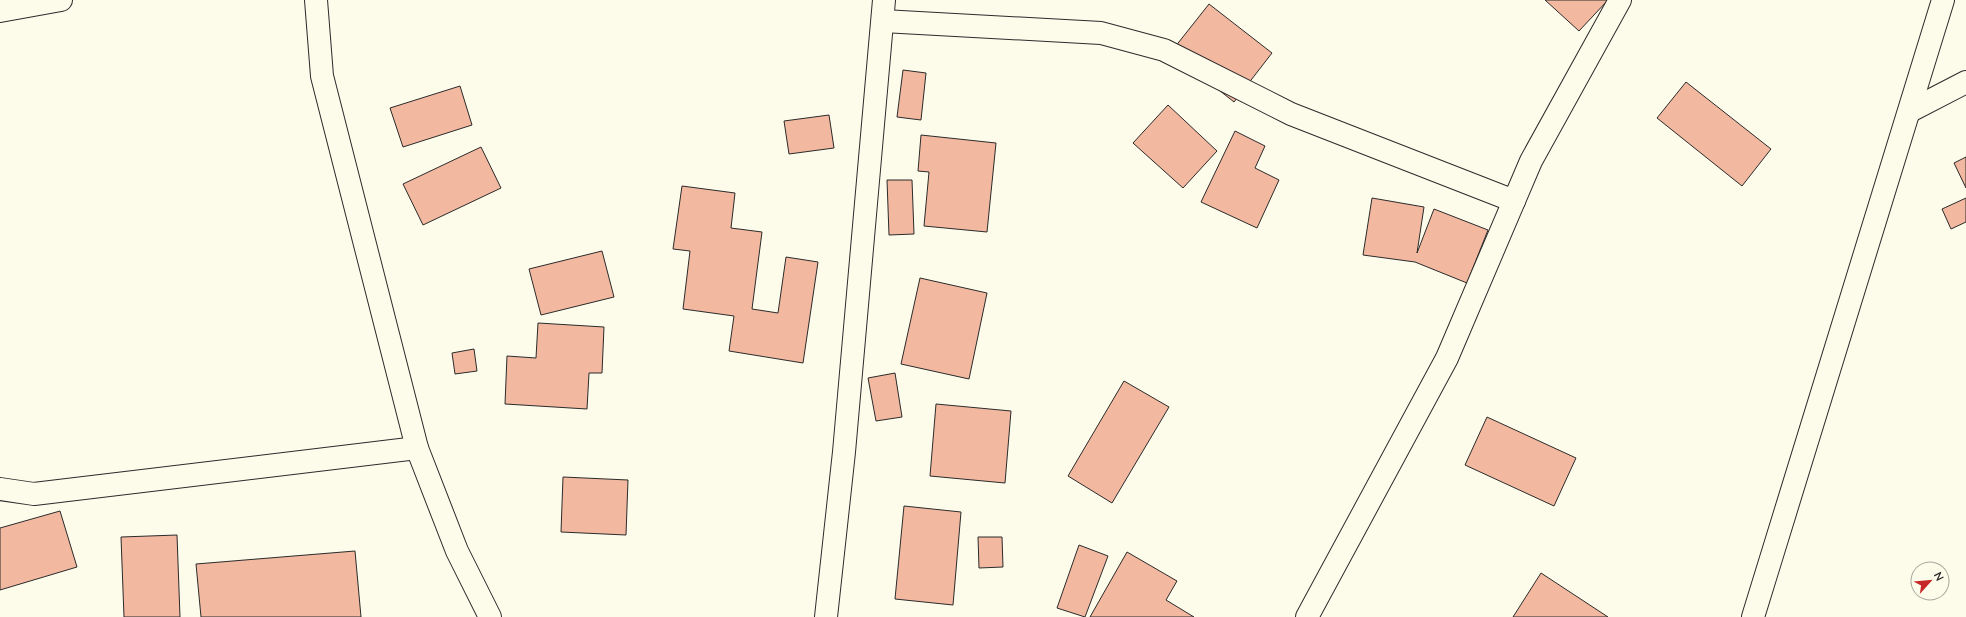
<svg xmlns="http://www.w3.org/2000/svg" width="1966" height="617" viewBox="0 0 1966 617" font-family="'Nunito Sans',sans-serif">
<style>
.building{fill:#f2b8a0;stroke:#2b2b2b}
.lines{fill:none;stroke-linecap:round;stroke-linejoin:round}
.minor-casing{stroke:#2b2b2b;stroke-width:24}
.minor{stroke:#fdfbea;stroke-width:22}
</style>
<rect width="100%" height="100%" fill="#fdfbea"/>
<g class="building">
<polygon points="1545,0 1608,0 1579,31"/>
<polygon points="1209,4 1272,53 1234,102 1171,52"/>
<polygon points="903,70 926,73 921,120 897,117"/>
<polygon points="1686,82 1771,149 1742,186 1657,118"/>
<polygon points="460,86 472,125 403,147 390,108"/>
<polygon points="1168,105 1217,151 1183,188 1133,143"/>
<polygon points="829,115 834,148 789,154 784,121"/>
<polygon points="1235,131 1265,146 1255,168 1279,180 1257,228 1201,202"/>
<polygon points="921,135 996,143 987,232 924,226 929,172 918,171"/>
<polygon points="481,147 501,188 423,225 403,184"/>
<polygon points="1966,157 1966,188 1954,163"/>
<polygon points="887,180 912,180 914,234 889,235"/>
<polygon points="682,186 735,193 731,228 762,232 752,309 778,313 786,257 818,262 803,363 729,351 734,316 683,309 690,251 673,249"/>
<polygon points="1372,198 1424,207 1417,253 1434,209 1488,230 1467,283 1415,262 1363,255"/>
<polygon points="1966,198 1966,222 1951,229 1942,209"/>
<polygon points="602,251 614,297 541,315 529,269"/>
<polygon points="920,278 987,293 969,379 901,364"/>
<polygon points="538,323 604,327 602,373 589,373 587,409 505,404 507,356 536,358"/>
<polygon points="474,349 477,371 455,374 452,353"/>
<polygon points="895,373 902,417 876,421 868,378"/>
<polygon points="1124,381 1169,407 1112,503 1068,476"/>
<polygon points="936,404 1011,411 1005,483 930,476"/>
<polygon points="1487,417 1576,458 1554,506 1465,465"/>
<polygon points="563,477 628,480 626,535 561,532"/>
<polygon points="904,506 961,512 953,605 895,599"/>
<polygon points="60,511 77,567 0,590 0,528"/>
<polygon points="177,535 180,617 124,617 121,537"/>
<polygon points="978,537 1002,537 1003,567 979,568"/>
<polygon points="1079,545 1108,556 1085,617 1057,608"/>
<polygon points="355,551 361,617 201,617 196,564"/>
<polygon points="1127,552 1177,581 1166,600 1194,617 1090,617"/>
<polygon points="1541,573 1608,617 1513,617"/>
</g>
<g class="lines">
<defs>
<g id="minor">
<polyline points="316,0 322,76 417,448 457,551 490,617"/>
<polyline points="0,11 61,0"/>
<polyline points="883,21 1101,33 1164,50 1291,114 1514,201"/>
<polyline points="1910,111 1966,82"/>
<polyline points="0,489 34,494 417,448"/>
<polyline points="826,617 844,452 884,0"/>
<polyline points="1307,617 1447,358 1531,161 1620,0"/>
<polyline points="1753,617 1943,0"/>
</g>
</defs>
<use href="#minor" class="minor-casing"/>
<use href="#minor" class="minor"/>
</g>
<g transform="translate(1930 581) rotate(63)"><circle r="19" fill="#fdfbea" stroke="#a9a89e"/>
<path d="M0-3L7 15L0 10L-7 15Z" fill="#c62828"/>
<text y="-6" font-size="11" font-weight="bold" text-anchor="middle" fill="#2b2b2b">N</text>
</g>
</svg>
